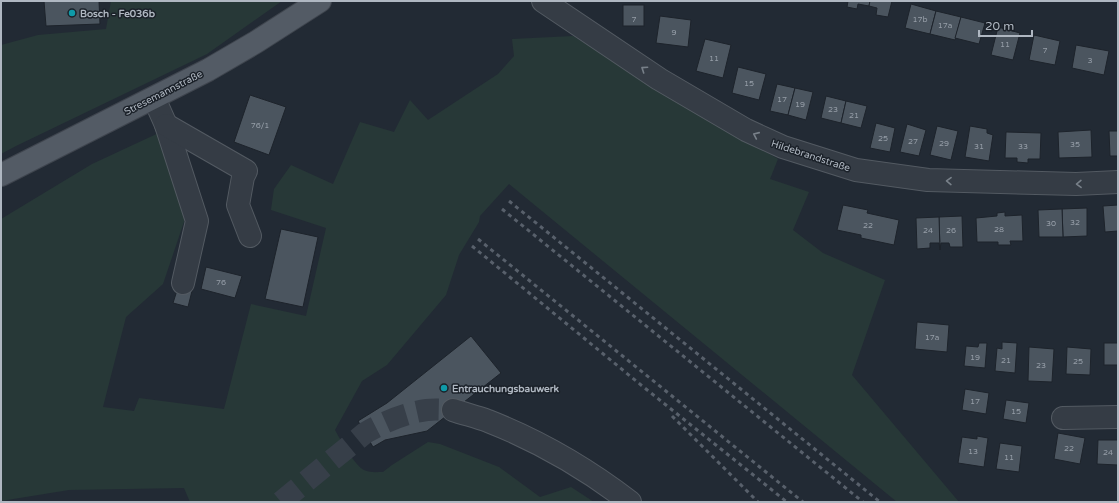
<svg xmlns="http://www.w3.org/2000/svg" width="1119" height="503" viewBox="0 0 1119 503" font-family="'Varela Round',sans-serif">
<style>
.green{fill:#273837}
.building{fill:#4b555f;stroke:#1d232b}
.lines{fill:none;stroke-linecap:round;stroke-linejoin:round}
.minor-tunnel{stroke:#373f49;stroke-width:22;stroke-dasharray:22 11;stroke-linecap:butt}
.minor-casing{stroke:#535a62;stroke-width:24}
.major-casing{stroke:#3f454e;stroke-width:24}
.minor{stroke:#353c45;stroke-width:22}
.major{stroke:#535b65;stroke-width:22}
.rail{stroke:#58606b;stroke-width:3;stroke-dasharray:4 4;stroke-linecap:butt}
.oneway{stroke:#788089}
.culture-dot{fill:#0f9aa8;stroke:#1b2129;stroke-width:1.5}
.labels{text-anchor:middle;stroke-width:3;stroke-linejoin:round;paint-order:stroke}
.number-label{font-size:8px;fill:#969ea8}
.poi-label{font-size:10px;font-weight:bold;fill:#afb7c1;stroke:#1b2129;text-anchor:start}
.street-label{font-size:10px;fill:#afb7c1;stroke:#1b2129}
</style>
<rect width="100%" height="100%" fill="#222a34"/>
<g class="green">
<polygon points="111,1 282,1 207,54 16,146 1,154 1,45 38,35 106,29"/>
<path d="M 573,36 L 778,159 L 770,179 L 809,192 L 793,230 L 823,253 L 885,280 L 852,375 L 959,502 L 897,502 L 509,184 L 480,216 L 479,222 L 459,255 L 446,295 L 387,365 L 362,381 L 335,430 C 340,439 355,466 364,470 C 370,473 377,472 383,472 L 392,465 L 428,442 L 440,444 L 499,467 L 540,497 L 571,487 L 594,502 L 190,502 L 184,488 L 69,490 L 1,501 L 1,219 L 92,164 L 163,131 L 187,213 L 163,284 L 126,317 L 103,407 L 134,411 L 139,398 L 224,409 L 251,304 L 306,316 L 326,228 L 271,210 L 274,189 L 291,165 L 333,184 L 360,122 L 394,132 L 410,100 L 428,120 L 498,74 L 514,56 L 512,39 Z"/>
</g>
<g class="building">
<polygon points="44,1 99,1 100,24 46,26"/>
<polygon points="848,1 870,1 869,6 858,4 857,9 847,7"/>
<polygon points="870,1 892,1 888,17 876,15 877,8 869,6"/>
<polygon points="911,4 936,11 930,34 905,28"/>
<rect x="623" y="5" width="21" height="21"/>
<polygon points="936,11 961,17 955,40 930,34"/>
<polygon points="660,16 691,20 688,47 656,43"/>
<polygon points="961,17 985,23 979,44 955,38"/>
<polygon points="998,27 1020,33 1013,60 991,55"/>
<polygon points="1034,35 1060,41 1055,65 1029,60"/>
<polygon points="705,39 731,45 723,78 696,71"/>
<polygon points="1076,45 1109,51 1104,75 1072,68"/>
<polygon points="738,67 766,74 759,100 732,93"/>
<polygon points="777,84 795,88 788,115 770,111"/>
<polygon points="795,88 813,92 806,120 788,115"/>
<polygon points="250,95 286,107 269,155 234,142"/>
<polygon points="826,96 846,101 841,123 821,118"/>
<polygon points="846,101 867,106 861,128 841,123"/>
<polygon points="876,123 895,128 890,152 870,148"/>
<polygon points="907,124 926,130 919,156 900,152"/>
<polygon points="937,126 958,131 951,160 930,155"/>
<polygon points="970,126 987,129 987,133 993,135 989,161 965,157"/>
<polygon points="1091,130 1092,157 1059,158 1058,132"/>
<polygon points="1109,131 1118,131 1118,156 1110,156"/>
<polygon points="1006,132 1041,133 1040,159 1028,159 1028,163 1017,162 1017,158 1005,158"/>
<polygon points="843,205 868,210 867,213 899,220 894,245 861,238 861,235 837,230"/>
<polygon points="1118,205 1118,231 1105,232 1103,206"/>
<polygon points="1087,208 1087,236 1063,237 1062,209"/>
<polygon points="1062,209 1063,237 1039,237 1038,210"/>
<polygon points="1005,212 1005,216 1022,215 1023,241 1010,241 1011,245 998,245 998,242 977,242 976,218 997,216 997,213"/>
<polygon points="962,216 963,247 950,247 949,243 941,243 940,250 939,217"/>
<polygon points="939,217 940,250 939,243 930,243 930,248 917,249 916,218"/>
<polygon points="281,229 318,237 303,307 265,299"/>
<polygon points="206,267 242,276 235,298 201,289"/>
<polygon points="179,284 193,287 188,307 173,303"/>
<polygon points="917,322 949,325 947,352 915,349"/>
<polygon points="471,336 501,373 427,431 385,440 373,447 358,421 387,403"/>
<polygon points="1002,342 1017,343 1015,373 995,371 997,348 1002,349"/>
<polygon points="979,343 987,343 985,368 964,366 966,346 978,347"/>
<rect x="1104" y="343" width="14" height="22"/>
<polygon points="1029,347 1054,349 1052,382 1028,381"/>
<polygon points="1067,347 1091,349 1090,375 1066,374"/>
<polygon points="965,389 989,393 986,414 962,410"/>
<polygon points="1006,400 1029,403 1026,423 1003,419"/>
<polygon points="1058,433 1085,438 1080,464 1054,459"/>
<polygon points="977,436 988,438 984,467 958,463 962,437 977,439"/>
<polygon points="1098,440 1118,440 1118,465 1097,464"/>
<polygon points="1000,443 1022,446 1019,472 996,469"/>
</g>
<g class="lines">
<path class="minor-tunnel" d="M 281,502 L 365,433 C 384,422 405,413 427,410 C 435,409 445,410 453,410"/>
<defs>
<g id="minor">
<polyline points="543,1 659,79 746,130 783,147 856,170 928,180 1076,184 1118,182"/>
<polyline points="154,98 166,125 197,221 183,283"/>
<polyline points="166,125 246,171 243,177 238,205 250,236"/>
<path d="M 453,410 C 465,414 477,417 488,421 C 539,441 587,469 630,502"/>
<polyline points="1063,418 1118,417"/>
</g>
<polyline id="major" points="1,175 208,70 256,42 320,1"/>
</defs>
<use href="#minor" class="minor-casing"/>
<use href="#major" class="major-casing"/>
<use href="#minor" class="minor"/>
<use href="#major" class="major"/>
<g class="rail">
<polyline points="509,201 880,502"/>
<polyline points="502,209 863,502"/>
<polyline points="478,239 803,502"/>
<polyline points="472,246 641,385 787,502"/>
<polyline points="672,416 758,502"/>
</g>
</g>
<defs><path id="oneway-chevron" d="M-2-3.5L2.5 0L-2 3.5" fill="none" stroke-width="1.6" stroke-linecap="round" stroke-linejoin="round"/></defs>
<g class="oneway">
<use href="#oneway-chevron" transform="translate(644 69) rotate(-146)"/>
<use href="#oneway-chevron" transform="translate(756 135) rotate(-156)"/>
<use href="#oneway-chevron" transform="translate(949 181) rotate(-179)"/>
<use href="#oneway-chevron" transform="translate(1079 184) rotate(179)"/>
</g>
<g class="culture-dot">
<circle cx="72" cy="13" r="4"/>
<circle cx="444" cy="388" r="4"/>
</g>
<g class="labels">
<g class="number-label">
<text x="634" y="22">7</text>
<text x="920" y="22">17b</text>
<text x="945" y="28">17a</text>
<text x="674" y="35">9</text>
<text x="1005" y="47">11</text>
<text x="1045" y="53">7</text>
<text x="714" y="61">11</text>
<text x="1090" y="63">3</text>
<text x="749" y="86">15</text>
<text x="782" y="102">17</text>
<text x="800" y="107">19</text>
<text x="833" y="112">23</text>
<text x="854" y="118">21</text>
<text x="260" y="128">76/1</text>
<text x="883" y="141">25</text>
<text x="913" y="144">27</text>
<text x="944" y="146">29</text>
<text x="1075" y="147">35</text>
<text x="979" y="149">31</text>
<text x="1023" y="149">33</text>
<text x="1075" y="225">32</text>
<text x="1051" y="226">30</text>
<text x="868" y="228">22</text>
<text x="999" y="232">28</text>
<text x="928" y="233">24</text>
<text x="951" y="233">26</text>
<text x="221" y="285">76</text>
<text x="932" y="340">17a</text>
<text x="975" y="360">19</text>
<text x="1006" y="363">21</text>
<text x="1078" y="364">25</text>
<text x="1041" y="368">23</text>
<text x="975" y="404">17</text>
<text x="1016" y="414">15</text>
<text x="1069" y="451">22</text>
<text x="973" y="454">13</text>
<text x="1108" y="455">24</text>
<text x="1009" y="460">11</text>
</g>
<g class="poi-label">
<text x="80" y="17">Bosch - Fe036b</text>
<text x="452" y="392">Entrauchungsbauwerk</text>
</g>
<g class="street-label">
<text transform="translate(163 92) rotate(-27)" y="4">Stresemannstraße</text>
<text transform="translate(811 155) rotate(18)" y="4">Hildebrandstraße</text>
</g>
</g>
<rect width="1119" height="503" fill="none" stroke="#afb7c1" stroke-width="4"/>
<path d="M979 30v6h53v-6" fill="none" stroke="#afb7c1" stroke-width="2"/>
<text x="985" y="30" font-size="12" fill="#afb7c1" stroke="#1b2129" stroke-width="3" paint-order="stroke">20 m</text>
</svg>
